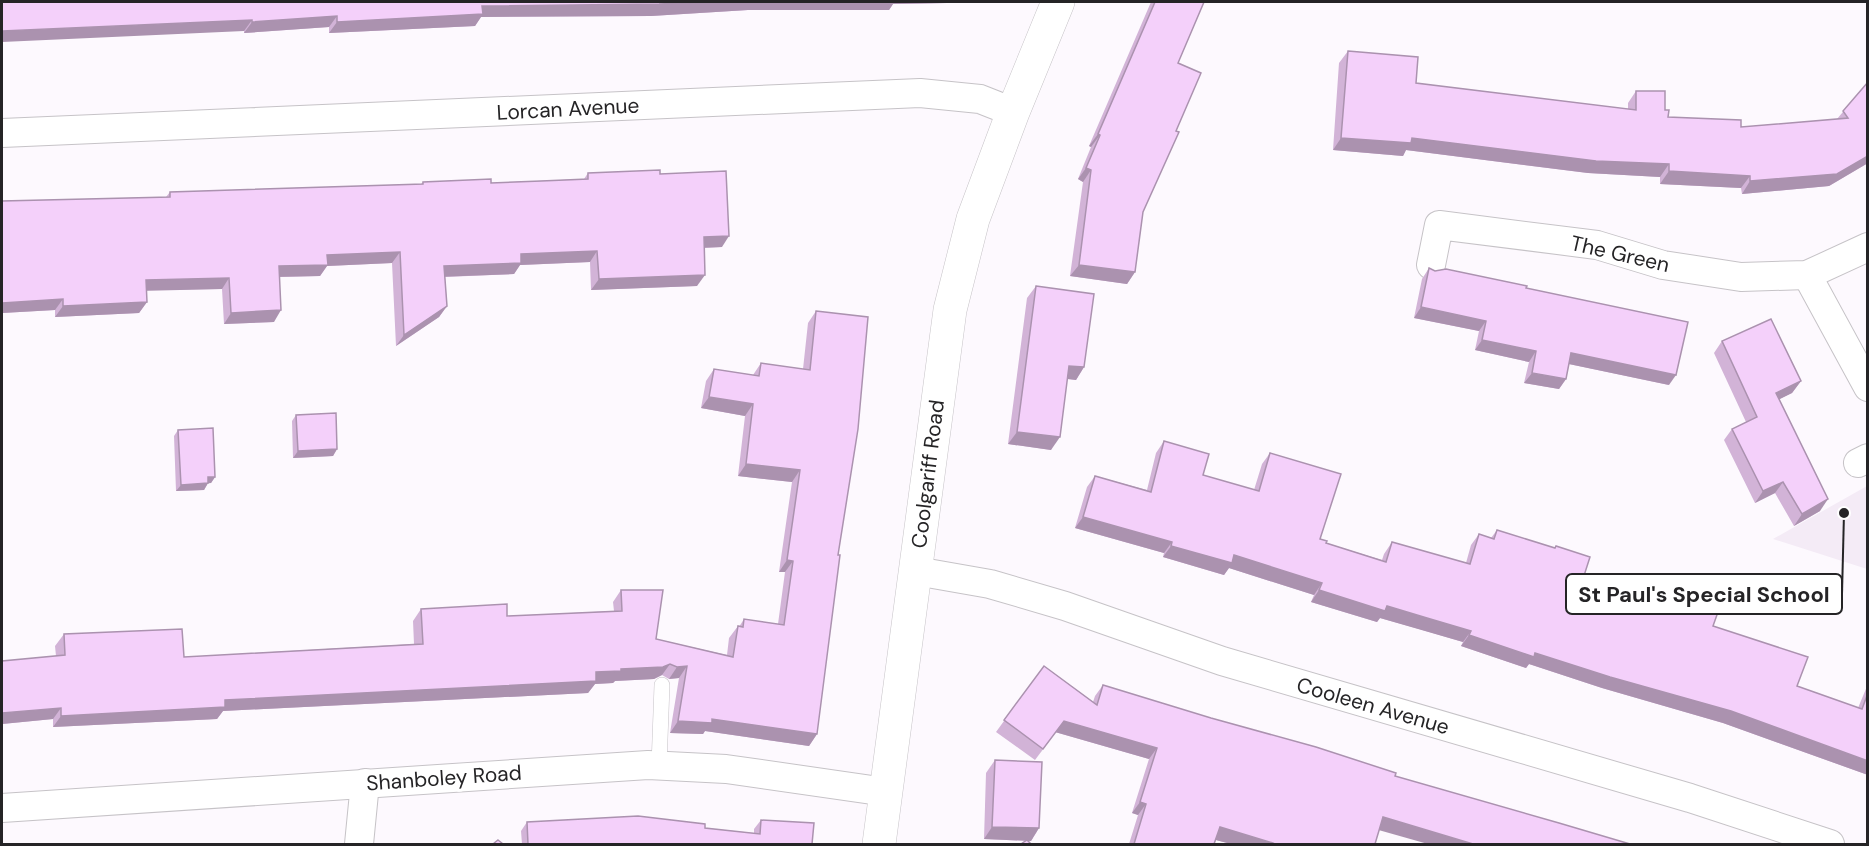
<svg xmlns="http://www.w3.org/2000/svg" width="1869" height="846" viewBox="0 0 1869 846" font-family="'DM Sans',sans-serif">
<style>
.built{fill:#f4ebf6}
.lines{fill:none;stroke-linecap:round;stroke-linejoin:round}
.lane-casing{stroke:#c6c3c7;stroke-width:16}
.street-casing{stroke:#c6c3c7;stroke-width:30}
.secondary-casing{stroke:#c6c3c7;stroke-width:34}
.lane{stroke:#fff;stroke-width:15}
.street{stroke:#fff;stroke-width:28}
.secondary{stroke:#fff;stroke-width:33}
.wall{fill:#d2b3d7}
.shaded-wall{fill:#ab92af}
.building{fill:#f4d0fa;stroke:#ab92af;stroke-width:1.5}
.labels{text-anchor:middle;stroke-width:6;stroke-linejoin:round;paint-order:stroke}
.street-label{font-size:21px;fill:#252426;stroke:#fff}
.leader{fill:none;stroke:#252426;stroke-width:2}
.callout-dot{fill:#252426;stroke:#fff;stroke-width:2}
.callout{fill:#fff;stroke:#252426;stroke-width:2}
.callout-label{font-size:22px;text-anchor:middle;font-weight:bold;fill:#252426}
</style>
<rect width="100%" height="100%" fill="#fdf9fe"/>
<polygon class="built" points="1867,486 1867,569 1773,539"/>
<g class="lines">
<defs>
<polyline id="lane" points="659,766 662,685"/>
<g id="street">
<polyline points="2,133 920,93 980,99 1013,112"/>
<polyline points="1431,265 1439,225 1597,245 1663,265 1741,277 1807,275 1868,247"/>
<polyline points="1807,275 1868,387"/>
<polyline points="1858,463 1868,458"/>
<polyline points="916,571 990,584 1065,606 1222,661 1690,798 1830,844"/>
<polyline points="2,808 648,765 726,769 886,792"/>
<polyline points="359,844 365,783"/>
</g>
<polyline id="secondary" points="879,844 950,310 973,219 1013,112 1058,2"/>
</defs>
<use href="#lane" class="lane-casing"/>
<use href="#street" class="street-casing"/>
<use href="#secondary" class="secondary-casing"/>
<use href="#lane" class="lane"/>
<use href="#street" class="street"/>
<use href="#secondary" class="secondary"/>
</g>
<g class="wall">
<polygon points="2,2 947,3 893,4 889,10 748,10 651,16 481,17 475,26 329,33 329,27 244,33 244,31"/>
<polygon points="1151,2 1204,2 1178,63 1143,212 1135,272 1127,284 1070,276 1083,182 1078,179 1091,147 1089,146"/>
<polygon points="1348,51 1416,83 1628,109 1628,103 1636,91 1665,110 1668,117 1741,127 1837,119 1868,82 1868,163 1829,186 1742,194 1741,188 1660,184 1660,177 1588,173 1406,150 1403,156 1333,150 1339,63"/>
<polygon points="588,173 660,174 722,247 704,248 697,286 591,290 590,262 520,265 514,274 445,277 447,306 439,317 396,346 392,263 327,266 320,276 280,277 274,322 224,324 222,289 146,290 147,302 139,313 55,317 55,310 2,313 2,201 166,197 170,192 421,184 423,182 491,183 584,179"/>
<polygon points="1429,268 1435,271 1526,288 1669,385 1569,364 1566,379 1559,389 1524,383 1529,362 1475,350 1479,331 1414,318 1422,279"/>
<polygon points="1036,286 1084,367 1076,380 1067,379 1051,450 1008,444 1027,298"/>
<polygon points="816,311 838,555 817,734 809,746 705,731 703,734 670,733 679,678 669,679 662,675 654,679 615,681 613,683 595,684 588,693 223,711 217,719 53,727 53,719 2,724 2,661 56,656 55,646 64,634 184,657 414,644 413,621 421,609 507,616 614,611 613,602 621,590 656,639 727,655 729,638 738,626 739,627 744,619 778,624 785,572 779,572 792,482 738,476 745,416 701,408 706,381 714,369 753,375 761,363 803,369 808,323"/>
<polygon points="1722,341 1801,381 1792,393 1779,399 1820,511 1794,526 1775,493 1755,503 1724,440 1732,429 1746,422 1714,353"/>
<polygon points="296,415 337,449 333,456 293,458 292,421"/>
<polygon points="178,430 215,477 211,483 208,483 204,490 176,491 174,436"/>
<polygon points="1164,441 1203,475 1254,490 1262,464 1270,453 1320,539 1326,543 1382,560 1384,554 1392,542 1466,563 1471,545 1479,534 1491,538 1497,530 1554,548 1556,546 1581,585 1636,603 1638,598 1646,587 1713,626 1797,686 1858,708 1868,684 1868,775 1723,723 1602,688 1529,664 1526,668 1461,646 1463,642 1419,629 1380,618 1377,622 1311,602 1314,595 1229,568 1224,575 1163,557 1164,553 1075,528 1087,487 1095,476 1147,490 1156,453"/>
<polygon points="1044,666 1093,702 1095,696 1103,685 1379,830 1375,844 1231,844 1216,840 1214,844 1129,844 1138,815 1132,813 1149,759 1055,732 1035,760 996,732"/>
<polygon points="995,760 1039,828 1031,841 984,839 986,773"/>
<polygon points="761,820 812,844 522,844 521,831 527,822 705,828 754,833 754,829"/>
</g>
<g class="shaded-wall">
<polygon points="704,2 948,2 947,3 893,4 889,10 748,10 651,16 481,17 475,26 329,33 337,22 482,6"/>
<polygon points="337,16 329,27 244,33 252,22"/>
<polygon points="252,20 244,31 2,42 2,31"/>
<polygon points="1098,134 1100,135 1091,147 1089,146"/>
<polygon points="1341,138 1412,138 1669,164 1660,177 1588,173 1406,150 1403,156 1333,150"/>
<polygon points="1868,156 1868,163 1829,186 1742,194 1750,181"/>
<polygon points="1086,168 1091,170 1083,182 1078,179"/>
<polygon points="1669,171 1750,176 1741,188 1660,184"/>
<polygon points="729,236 722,247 696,248 704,237"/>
<polygon points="597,251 590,262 520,265 514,274 436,277 444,266 521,254"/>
<polygon points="400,252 392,263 327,266 320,276 271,277 279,266 327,255"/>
<polygon points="1079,265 1135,272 1127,284 1070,276"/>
<polygon points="705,275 697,286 591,290 599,279"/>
<polygon points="229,278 222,289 138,291 146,280"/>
<polygon points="63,299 55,310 2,313 2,303"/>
<polygon points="147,302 139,313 55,317 63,306"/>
<polygon points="447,306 439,317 396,346 404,335"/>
<polygon points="1421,307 1486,321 1479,331 1414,318"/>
<polygon points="281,310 274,322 224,324 231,313"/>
<polygon points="1482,340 1536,351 1529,362 1475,350"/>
<polygon points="1571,353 1676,375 1669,385 1564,363"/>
<polygon points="1069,366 1084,367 1076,380 1061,378"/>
<polygon points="1532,373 1566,379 1559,389 1524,383"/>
<polygon points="1801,381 1792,393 1768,405 1776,393"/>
<polygon points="709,397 753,404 745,416 701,408"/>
<polygon points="1017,432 1060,437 1051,450 1008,444"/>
<polygon points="337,449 333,456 293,458 298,451"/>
<polygon points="746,464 800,470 792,482 738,476"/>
<polygon points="208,477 215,477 211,483 203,484"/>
<polygon points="1783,482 1775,493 1755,503 1763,491"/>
<polygon points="208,483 204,490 176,491 181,485"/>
<polygon points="1828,499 1820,511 1794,526 1802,514"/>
<polygon points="1083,517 1172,542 1164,553 1075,528"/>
<polygon points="1171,546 1234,555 1322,583 1314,595 1229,568 1224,575 1163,557"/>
<polygon points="787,560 793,561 785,572 779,572"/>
<polygon points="1319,590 1387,606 1471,631 1463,642 1380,618 1377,622 1311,602"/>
<polygon points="1469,635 1535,653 1731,711 1868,761 1868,775 1723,723 1602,688 1529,664 1526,668 1461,646"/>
<polygon points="670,664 662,675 654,679 615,681 613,683 595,684 588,693 223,711 217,719 53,727 61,716 225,700 596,672"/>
<polygon points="687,666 679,678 669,679 677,667"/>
<polygon points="61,708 53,719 2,724 2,713"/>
<polygon points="712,719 817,734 809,746 705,731 703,734 670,733 678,721"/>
<polygon points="1064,721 1157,748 1149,759 1055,732 1035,760"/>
<polygon points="1140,802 1146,804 1138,815 1132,813"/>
<polygon points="1383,817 1473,844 1428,844 1375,829"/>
<polygon points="992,827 1039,828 1031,841 984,839"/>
<polygon points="1220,827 1273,843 1272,844 1231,844 1212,839"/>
</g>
<g class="building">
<polygon points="2,2 704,2 659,4 482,6 483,14 337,22 337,16 252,22 252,20 2,31"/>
<polygon points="1155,2 1204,2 1178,63 1201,73 1176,131 1179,132 1143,212 1135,272 1079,265 1091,170 1086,168 1100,135 1098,134"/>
<polygon points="1348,51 1418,57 1416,83 1636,110 1636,91 1665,91 1665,110 1669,110 1668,117 1741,120 1741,127 1848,118 1843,111 1868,82 1868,156 1837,174 1750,181 1750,176 1669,171 1669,164 1596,161 1412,138 1411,143 1341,138"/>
<polygon points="660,170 660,174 726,171 729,236 704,237 705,275 599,279 597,251 521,254 521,263 444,266 447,306 404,335 400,252 327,255 328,265 279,266 281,310 231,313 229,278 146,280 147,302 63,306 63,299 2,303 2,201 170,197 170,192 423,184 423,182 491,179 491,183 541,181 588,179 588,173"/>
<polygon points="1429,268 1435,271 1446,269 1527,286 1526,288 1688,322 1676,375 1571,353 1566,379 1532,373 1536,351 1482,340 1486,321 1421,307"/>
<polygon points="1036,286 1094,294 1084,367 1069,366 1060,437 1017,432"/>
<polygon points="816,311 868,317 858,429 838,555 840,555 817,734 712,719 712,723 678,721 687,666 677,667 670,664 663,667 621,669 621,671 596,672 596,681 225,700 225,707 61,716 61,708 2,713 2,661 65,655 64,634 182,629 184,657 423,644 421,609 507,604 507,616 622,611 621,590 663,590 656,639 733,657 738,626 743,627 744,619 784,625 793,561 787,560 800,470 746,464 753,404 709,397 714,369 759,376 761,363 810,370"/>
<polygon points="1771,319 1801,381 1776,393 1828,499 1802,514 1783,482 1763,491 1732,429 1757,417 1722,341"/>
<polygon points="336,413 337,449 298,451 296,415"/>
<polygon points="213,428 215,477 208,477 208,483 181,485 178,430"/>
<polygon points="1164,441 1209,454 1203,475 1259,491 1270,453 1341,474 1320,539 1327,541 1326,543 1386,562 1392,542 1470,564 1479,534 1494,539 1497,530 1555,548 1556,546 1590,557 1581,585 1640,605 1646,587 1718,612 1713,626 1808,657 1797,686 1862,709 1868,693 1868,761 1731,711 1610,677 1535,653 1534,657 1469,635 1471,631 1427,618 1387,606 1385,611 1319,590 1322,583 1234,555 1232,563 1171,546 1172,542 1083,517 1095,476 1151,492"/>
<polygon points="1044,666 1097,705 1103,685 1211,718 1316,747 1396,773 1395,776 1559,823 1630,844 1473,844 1383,817 1375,844 1272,844 1273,843 1220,827 1214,844 1134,844 1146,804 1140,802 1157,748 1064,721 1043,749 1004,720"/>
<polygon points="995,760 1042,762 1039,828 992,827"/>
<polygon points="638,816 705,824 705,828 760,834 761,820 814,823 812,844 528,844 527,822"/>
<polygon points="498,840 503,844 493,844"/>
<polygon points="1027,840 1031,844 1021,844"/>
</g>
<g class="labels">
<g class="street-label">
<text transform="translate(568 109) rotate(-3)" y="7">Lorcan Avenue</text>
<text transform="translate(1620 254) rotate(13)" y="7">The Green</text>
<text transform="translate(928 474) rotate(-83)" y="7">Coolgariff Road</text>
<text transform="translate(1373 706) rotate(16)" y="7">Cooleen Avenue</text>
<text transform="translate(444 778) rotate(-4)" y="7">Shanboley Road</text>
</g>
</g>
<path class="leader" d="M1844 513L1842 594"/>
<circle class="callout-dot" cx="1844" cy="513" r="6"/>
<rect class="callout" x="1566" y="574" width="276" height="40" rx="6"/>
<g class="callout-label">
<text x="1704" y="602">St Paul's Special School</text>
</g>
<rect width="1869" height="846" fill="none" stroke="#252426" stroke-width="6"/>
</svg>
